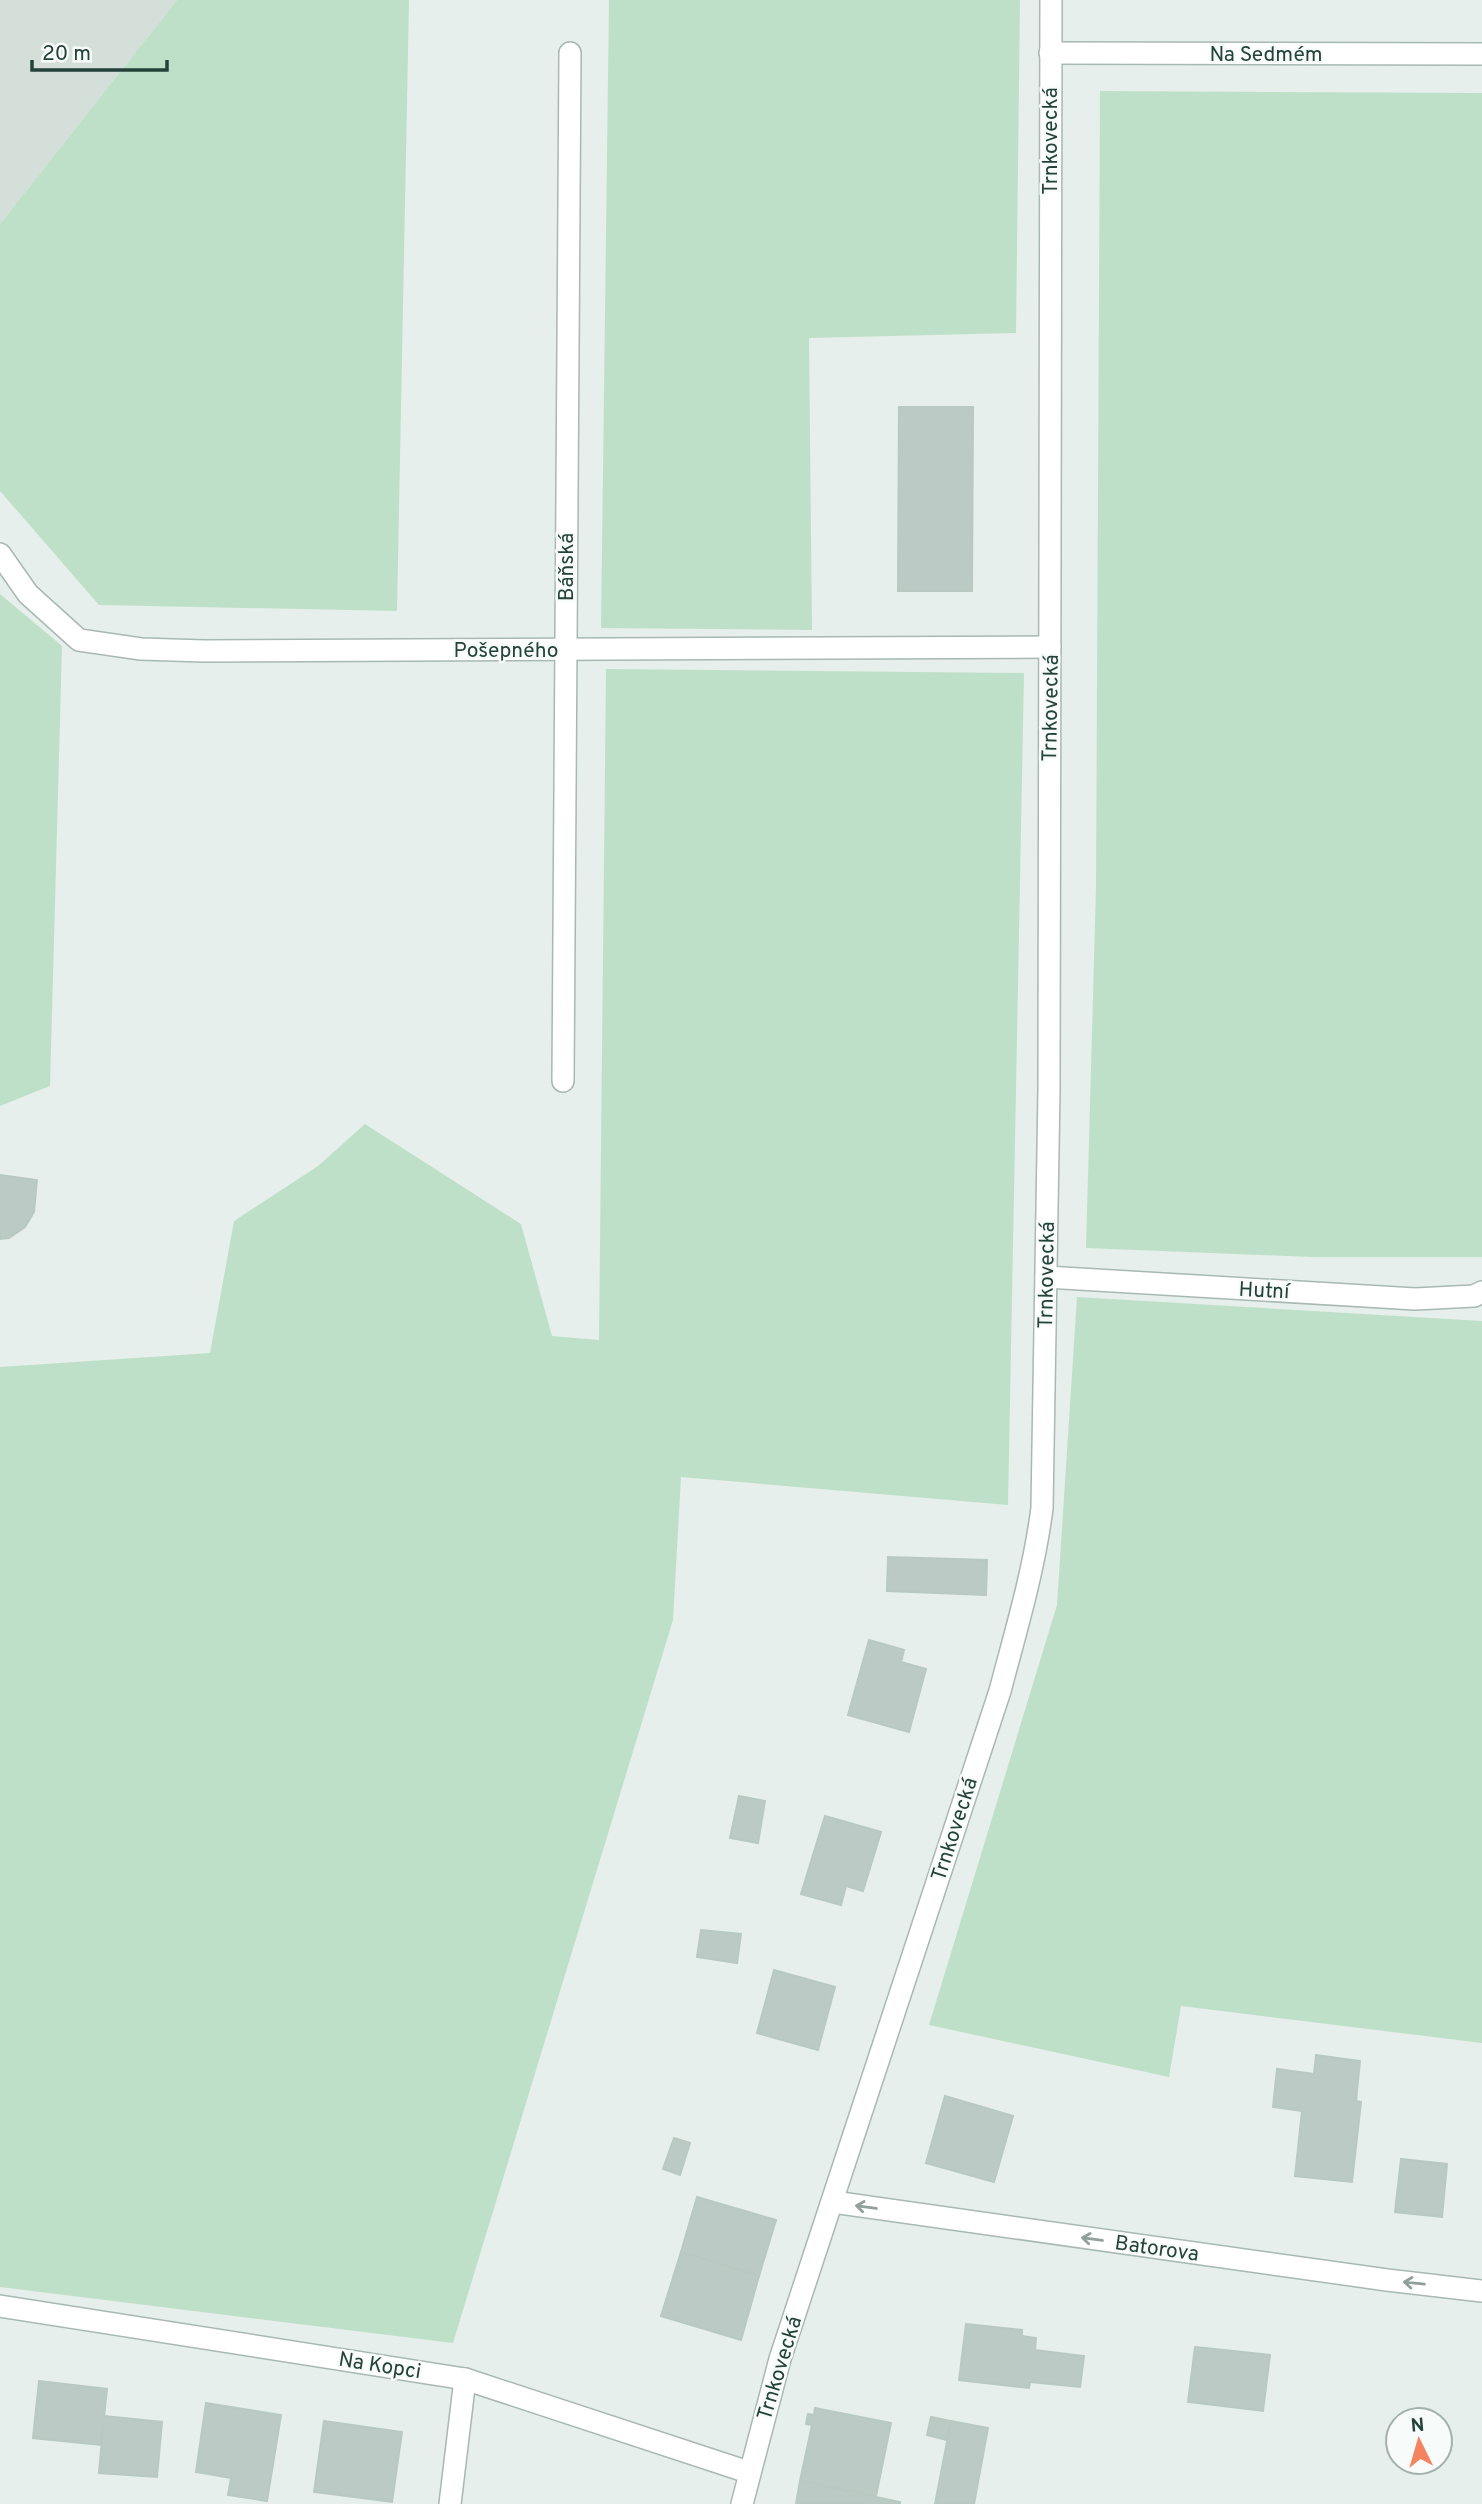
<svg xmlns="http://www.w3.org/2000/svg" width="1482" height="2504" viewBox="0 0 1482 2504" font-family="Overpass,sans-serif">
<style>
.built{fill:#d4dfda}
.green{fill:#bfe0c8}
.building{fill:#bbcac4;stroke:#b8c9c2;stroke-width:2}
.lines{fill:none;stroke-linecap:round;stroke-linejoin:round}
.minor-casing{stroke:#a8b8b2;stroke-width:24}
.minor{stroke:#fff;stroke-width:21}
.oneway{stroke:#92a09c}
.labels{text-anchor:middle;stroke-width:5;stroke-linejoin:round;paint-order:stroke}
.street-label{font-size:21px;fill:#24423a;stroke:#f7fbf9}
</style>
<rect width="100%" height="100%" fill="#e6efeb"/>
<polygon class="built" points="0,0 177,0 0,224"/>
<g class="green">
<polygon points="177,0 409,0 397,611 99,605 0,491 0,224"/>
<polygon points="609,0 1020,0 1016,333 809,338 812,630 601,628"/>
<polygon points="1100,91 1482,93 1482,1257 1312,1257 1086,1248 1096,888"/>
<polygon points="0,594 62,646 50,1086 0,1106"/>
<polygon points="606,669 1024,673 1008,1505 681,1477 673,1620 453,2343 0,2287 0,1367 210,1353 234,1221 318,1166 365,1124 521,1224 552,1336 599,1340"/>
<polygon points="1077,1297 1482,1321 1482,2043 1181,2006 1169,2077 929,2025 1057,1605"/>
</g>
<g class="building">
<polygon points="899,407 973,407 972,591 898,591"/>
<polygon points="0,1175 37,1180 34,1212 25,1227 9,1238 0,1239"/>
<polygon points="888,1557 987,1560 986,1595 887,1591"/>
<polygon points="869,1640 904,1650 901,1662 926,1669 909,1732 848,1715"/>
<polygon points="739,1796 765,1801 758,1843 730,1838"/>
<polygon points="825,1816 881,1832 863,1891 846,1886 841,1905 801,1894"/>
<polygon points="701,1930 741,1934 737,1963 697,1957"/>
<polygon points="774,1970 835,1987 818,2050 757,2033"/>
<polygon points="1316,2055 1360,2061 1356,2101 1361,2102 1352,2182 1295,2176 1302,2111 1273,2107 1277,2069 1314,2074"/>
<polygon points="945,2096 1013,2116 994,2182 926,2163"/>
<polygon points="674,2138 690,2143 680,2175 663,2169"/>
<polygon points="1401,2159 1447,2164 1442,2217 1395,2212"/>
<polygon points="697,2197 776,2220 759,2276 681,2252"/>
<polygon points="681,2252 759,2276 741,2340 661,2316"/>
<polygon points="966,2324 1022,2330 1022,2336 1036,2338 1035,2350 1084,2356 1080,2387 1030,2382 1029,2388 959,2380"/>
<polygon points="1195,2347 1270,2355 1263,2411 1188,2402"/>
<polygon points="39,2381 107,2389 101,2445 33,2438"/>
<polygon points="206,2403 281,2415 267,2501 228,2495 231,2478 196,2472"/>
<polygon points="815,2408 891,2423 876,2496 800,2481 812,2425 806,2424 808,2414 814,2415"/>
<polygon points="104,2416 162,2422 157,2477 99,2473"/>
<polygon points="931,2417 951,2421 947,2440 927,2435"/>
<polygon points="324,2421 402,2432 392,2502 314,2492"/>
<polygon points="951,2421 988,2428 974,2504 935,2504"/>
<polygon points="800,2481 900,2502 900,2504 796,2504"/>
</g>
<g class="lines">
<defs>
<g id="minor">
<polyline points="1050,53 1482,54"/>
<polyline points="0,554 28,594 79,640 141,649 204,651 1050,647"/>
<polyline points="563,1081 570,53"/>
<polyline points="1046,1277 1415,1299 1474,1296 1482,1292"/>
<polyline points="833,2202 1387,2280 1482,2291"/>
<polyline points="0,2306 465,2379 748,2472"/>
<polyline points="450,2504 465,2379"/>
<path d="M 742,2504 L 780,2359 L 1000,1691 C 1016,1630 1034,1571 1042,1508 L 1049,1089 L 1051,0"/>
</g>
</defs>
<use href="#minor" class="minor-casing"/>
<use href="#minor" class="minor"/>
</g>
<defs><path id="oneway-shaft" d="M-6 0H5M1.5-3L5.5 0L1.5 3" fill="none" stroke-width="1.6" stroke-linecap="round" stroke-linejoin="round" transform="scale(1.75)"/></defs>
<g class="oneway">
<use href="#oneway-shaft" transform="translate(866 2207) rotate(-172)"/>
<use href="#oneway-shaft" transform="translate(1092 2239) rotate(-172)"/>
<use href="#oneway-shaft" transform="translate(1414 2283) rotate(-174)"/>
</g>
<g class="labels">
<g class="street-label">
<text x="1266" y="61">Na Sedmém</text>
<text transform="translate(1050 141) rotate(-90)" y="7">Trnkovecká</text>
<text transform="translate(566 567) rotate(-90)" y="7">Báňská</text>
<text x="506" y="657">Pošepného</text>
<text transform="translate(1050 708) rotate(-89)" y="7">Trnkovecká</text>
<text transform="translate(1046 1275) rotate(-89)" y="7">Trnkovecká</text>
<text transform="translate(1264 1290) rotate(3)" y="7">Hutní</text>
<text transform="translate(954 1829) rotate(-72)" y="7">Trnkovecká</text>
<text transform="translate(1157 2248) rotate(8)" y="7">Batorova</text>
<text transform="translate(380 2365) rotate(9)" y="7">Na Kopci</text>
<text transform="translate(779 2368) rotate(-73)" y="7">Trnkovecká</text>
</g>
</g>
<g transform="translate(1419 2441) rotate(355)"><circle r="33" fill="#f7fbf9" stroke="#a3b1ad" stroke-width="2"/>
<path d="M0-5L12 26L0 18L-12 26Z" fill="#f4845f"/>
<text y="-10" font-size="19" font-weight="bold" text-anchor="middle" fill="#24423a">N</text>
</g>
<path d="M32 60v10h135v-10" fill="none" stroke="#24423a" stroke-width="3.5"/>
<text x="42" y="60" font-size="21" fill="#24423a" stroke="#f7fbf9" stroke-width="5" paint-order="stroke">20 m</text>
</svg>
